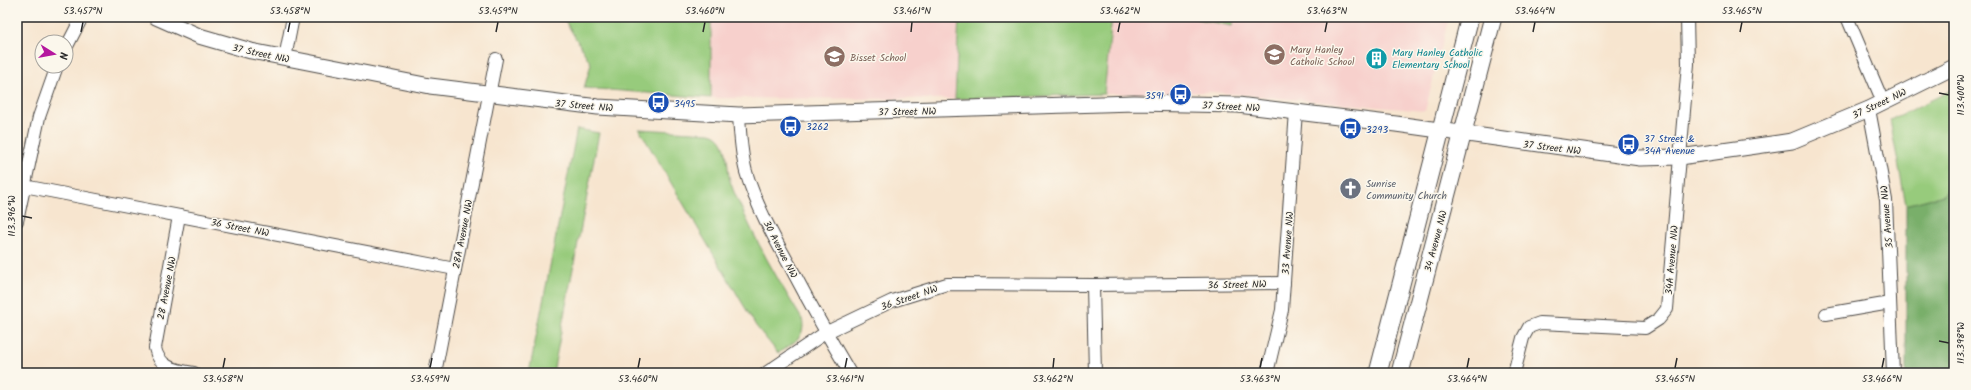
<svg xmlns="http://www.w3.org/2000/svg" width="1971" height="390" viewBox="0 0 1971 390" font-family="Kalam,sans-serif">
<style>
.built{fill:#f7d0cc}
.green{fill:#97cb7b;stroke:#617b53}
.forest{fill:#79af6b;stroke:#526d4b}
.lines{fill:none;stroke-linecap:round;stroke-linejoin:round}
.minor-casing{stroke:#4a4744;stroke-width:14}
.tertiary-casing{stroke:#4a4744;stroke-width:17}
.secondary-casing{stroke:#4a4744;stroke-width:19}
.minor{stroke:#fff;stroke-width:12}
.tertiary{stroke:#fff;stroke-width:15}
.secondary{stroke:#fff;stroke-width:17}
.ticks{fill:none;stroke:#2b2b2b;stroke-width:1.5}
.labels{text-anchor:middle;stroke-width:3;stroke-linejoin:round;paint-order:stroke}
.education-label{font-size:10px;fill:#785e54;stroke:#fbf7ec;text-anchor:start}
.culture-label{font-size:10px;fill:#0d838f;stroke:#fbf7ec;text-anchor:start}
.street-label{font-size:10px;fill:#2b2b2b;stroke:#fbf7ec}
.transit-label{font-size:10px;fill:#164399;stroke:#fbf7ec;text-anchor:start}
.worship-label{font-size:10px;fill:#5b616d;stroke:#fbf7ec;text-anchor:start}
.neatline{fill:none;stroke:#2b2b2b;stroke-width:1.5}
.ticks-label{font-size:10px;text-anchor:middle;fill:#2b2b2b}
</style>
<rect width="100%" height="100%" fill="#fbf7ec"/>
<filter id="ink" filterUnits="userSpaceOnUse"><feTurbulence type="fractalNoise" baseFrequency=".025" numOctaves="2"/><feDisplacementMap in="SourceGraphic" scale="8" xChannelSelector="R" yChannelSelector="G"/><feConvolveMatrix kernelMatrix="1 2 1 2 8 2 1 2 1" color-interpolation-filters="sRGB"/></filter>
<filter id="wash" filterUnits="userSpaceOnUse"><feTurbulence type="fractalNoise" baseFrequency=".012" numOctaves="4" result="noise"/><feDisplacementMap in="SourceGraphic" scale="16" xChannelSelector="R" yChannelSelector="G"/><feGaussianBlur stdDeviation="0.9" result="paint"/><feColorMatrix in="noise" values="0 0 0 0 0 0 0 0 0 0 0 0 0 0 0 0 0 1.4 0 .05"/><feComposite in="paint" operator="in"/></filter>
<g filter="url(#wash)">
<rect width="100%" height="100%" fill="#f7e5cf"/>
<g class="built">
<polygon points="711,17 959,17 955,99 711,98"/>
<polygon points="1112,17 1449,17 1425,111 1212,92 1104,94"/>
</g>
<g class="green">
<polygon points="563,17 711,17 711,98 584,88 591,64"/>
<polygon points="959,17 1112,17 1104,94 955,99"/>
<polygon points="1188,17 1234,17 1232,26"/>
<polygon points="1954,89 1954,179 1944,195 1906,205 1890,120"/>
<polygon points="577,129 599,133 553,373 529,373"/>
<path d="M 639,129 L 710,133 C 730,137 726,166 730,181 C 734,194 741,207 747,220 C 763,254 782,287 802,319 C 807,338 791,344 778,353 L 756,326 Z"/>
</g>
<polygon class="forest" points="1954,179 1954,373 1906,373 1906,205 1944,195"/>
</g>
<g filter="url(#ink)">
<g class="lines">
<defs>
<g id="minor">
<polyline points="1847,17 1883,102"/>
<polyline points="66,48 82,17"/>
<polyline points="285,58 293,17"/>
<polyline points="1869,109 1886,200 1893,373"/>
<path d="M 739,115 C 740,134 741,153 746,172 C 756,205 773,236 790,266 C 809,302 829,338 850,373"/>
<polyline points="24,186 455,269"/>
<path d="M 179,216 L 155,348 C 159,368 176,370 194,373"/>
<polyline points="17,221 39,117 57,66"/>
<polyline points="1093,285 1095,373"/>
<polyline points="1826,314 1890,303"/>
<polyline points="435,373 496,59"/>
<polyline points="766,373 825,333 892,301 947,284 1093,285 1284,283"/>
<polyline points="1267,373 1282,310 1296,111"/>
<polyline points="1514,373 1523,338 1529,327 1540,323 1645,328 1659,319 1667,309 1688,64 1687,17"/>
</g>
<polyline id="tertiary" points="156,17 199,36 251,51 430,86 598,107 739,115 1134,103 1238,105 1396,124 1640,158 1680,157 1792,141 1869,109 1954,67"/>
<g id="secondary">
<polyline points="1378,373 1470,17"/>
<polyline points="1400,373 1493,17"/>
</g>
</defs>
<use href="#minor" class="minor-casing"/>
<use href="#tertiary" class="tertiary-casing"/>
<use href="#secondary" class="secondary-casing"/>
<use href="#minor" class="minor"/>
<use href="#tertiary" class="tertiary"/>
<use href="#secondary" class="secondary"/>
</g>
</g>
<path class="ticks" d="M 81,32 L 83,22M 288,32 L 290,22M 496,32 L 498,22M 703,32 L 705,22M 911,32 L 912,22M 1118,32 L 1120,22M 1325,32 L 1327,22M 1533,32 L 1535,22M 1740,32 L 1742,22M 1939,93 L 1949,95M 22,216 L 32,218M 1939,341 L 1949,343M 223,368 L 225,358M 430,368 L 432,358M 638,368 L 640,358M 845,368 L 847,358M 1053,368 L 1054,358M 1260,368 L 1262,358M 1467,368 L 1469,358M 1675,368 L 1677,358M 1882,368 L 1884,358"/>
<defs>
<symbol id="school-disc" viewBox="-11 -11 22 22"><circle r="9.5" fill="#8d6e63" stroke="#fbf7ec"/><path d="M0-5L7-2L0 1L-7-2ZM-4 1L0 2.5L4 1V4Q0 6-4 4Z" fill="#fff"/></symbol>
<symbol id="building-disc" viewBox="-11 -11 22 22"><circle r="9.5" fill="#0f9aa8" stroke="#fbf7ec"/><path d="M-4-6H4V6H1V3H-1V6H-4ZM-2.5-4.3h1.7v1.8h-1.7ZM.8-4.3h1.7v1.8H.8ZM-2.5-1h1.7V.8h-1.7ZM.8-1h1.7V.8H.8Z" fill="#fff"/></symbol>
<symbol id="bus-disc" viewBox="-11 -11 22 22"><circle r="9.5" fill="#1a4fb4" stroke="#fbf7ec"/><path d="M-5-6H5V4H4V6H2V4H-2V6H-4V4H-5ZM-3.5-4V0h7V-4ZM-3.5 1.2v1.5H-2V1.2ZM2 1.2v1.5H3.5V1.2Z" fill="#fff"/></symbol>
<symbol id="church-disc" viewBox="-11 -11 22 22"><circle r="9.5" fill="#6b7280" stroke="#fbf7ec"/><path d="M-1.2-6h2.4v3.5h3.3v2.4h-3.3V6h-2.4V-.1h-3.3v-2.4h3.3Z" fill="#fff"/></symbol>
</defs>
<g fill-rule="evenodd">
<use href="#school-disc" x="1262" y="42" width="25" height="25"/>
<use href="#school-disc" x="822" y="44" width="25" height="25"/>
<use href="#building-disc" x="1364" y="46" width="25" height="25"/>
<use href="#bus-disc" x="1168" y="82" width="25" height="25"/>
<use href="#bus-disc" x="646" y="90" width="25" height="25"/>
<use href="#bus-disc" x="778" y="114" width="25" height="25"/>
<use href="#bus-disc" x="1338" y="116" width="25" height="25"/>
<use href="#bus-disc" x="1616" y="132" width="25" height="25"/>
<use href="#church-disc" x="1338" y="176" width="25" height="25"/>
</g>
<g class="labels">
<g class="education-label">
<text x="1290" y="53">Mary Hanley<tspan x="1290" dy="12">Catholic School</tspan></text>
<text x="850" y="61">Bisset School</text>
</g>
<g class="culture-label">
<text x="1392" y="56">Mary Hanley Catholic<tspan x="1392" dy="12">Elementary School</tspan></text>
</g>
<g class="street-label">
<text transform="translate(261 53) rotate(12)" y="4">37 Street NW</text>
<text transform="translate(1879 103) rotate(-25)" y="4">37 Street NW</text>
<text transform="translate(584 105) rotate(5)" y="4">37 Street NW</text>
<text transform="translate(1231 106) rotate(3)" y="4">37 Street NW</text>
<text transform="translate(907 111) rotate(-1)" y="4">37 Street NW</text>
<text transform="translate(1552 147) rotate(7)" y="4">37 Street NW</text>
<text transform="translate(1886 217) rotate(-95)" y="4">35 Avenue NW</text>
<text transform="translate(240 227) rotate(11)" y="4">36 Street NW</text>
<text transform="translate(462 234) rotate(-79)" y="4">28A Avenue NW</text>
<text transform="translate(1435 241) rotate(-75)" y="4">34 Avenue NW</text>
<text transform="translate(1287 243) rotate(-86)" y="4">33 Avenue NW</text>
<text transform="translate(781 249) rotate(63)" y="4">30 Avenue NW</text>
<text transform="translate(1671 260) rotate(-85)" y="4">34A Avenue NW</text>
<text transform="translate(1237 284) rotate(-1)" y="4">36 Street NW</text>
<text transform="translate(166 288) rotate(-79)" y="4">28 Avenue NW</text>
<text transform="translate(909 297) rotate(-19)" y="4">36 Street NW</text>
</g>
<g class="transit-label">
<text x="1164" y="99" text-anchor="end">3591</text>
<text x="674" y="107">3495</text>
<text x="806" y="130">3262</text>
<text x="1366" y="133">3293</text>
<text x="1644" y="142">37 Street &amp;<tspan x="1644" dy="12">34A Avenue</tspan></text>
</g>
<g class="worship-label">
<text x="1366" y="187">Sunrise<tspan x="1366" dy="12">Community Church</tspan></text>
</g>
</g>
<rect width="1971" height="390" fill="none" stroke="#fbf7ec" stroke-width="44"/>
<g transform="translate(54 54) rotate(101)"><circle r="19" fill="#fbf7ec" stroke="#a8a59f"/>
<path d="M0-3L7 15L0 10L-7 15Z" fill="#b5179e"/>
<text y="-6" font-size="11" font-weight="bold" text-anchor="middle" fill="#2b2b2b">N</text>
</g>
<rect x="22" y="22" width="1927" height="346" class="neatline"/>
<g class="ticks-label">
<text x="83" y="14">53.457°N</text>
<text x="290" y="14">53.458°N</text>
<text x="498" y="14">53.459°N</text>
<text x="705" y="14">53.460°N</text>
<text x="912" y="14">53.461°N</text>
<text x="1120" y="14">53.462°N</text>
<text x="1327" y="14">53.463°N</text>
<text x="1535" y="14">53.464°N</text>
<text x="1742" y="14">53.465°N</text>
<text transform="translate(1960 95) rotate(-90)" y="4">113.400°W</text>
<text transform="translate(11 216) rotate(-90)" y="4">113.396°W</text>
<text transform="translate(1960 343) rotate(-90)" y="4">113.398°W</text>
<text x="223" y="382">53.458°N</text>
<text x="430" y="382">53.459°N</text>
<text x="638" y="382">53.460°N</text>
<text x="845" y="382">53.461°N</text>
<text x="1053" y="382">53.462°N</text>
<text x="1260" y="382">53.463°N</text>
<text x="1467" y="382">53.464°N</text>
<text x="1675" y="382">53.465°N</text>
<text x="1882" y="382">53.466°N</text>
</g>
</svg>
